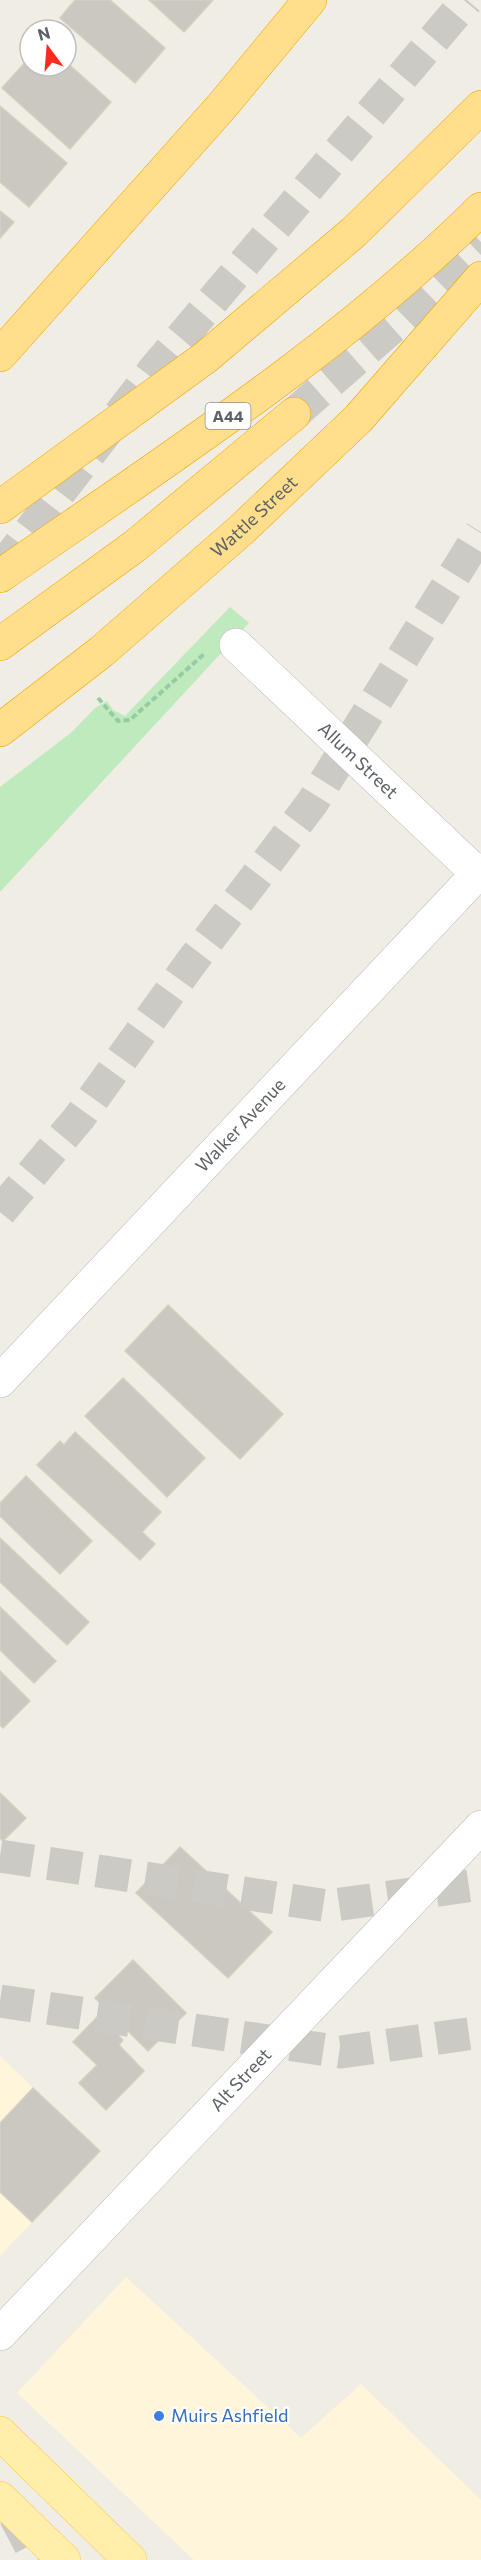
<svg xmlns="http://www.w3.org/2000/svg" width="481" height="2560" viewBox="0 0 481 2560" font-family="Commissioner,sans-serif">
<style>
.commercial{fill:#fff5da}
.green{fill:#bfeabe}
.building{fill:#cbc8c1;stroke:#d5cfc2;stroke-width:1.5}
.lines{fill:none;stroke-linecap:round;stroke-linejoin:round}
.highway-tunnel{stroke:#cbcac4;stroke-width:33;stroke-dasharray:33 16;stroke-linecap:butt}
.minor-casing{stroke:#b9bcc1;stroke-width:34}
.major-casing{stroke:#ffc94e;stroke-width:34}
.highway-casing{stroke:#f4a200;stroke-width:34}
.path{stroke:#96cca4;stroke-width:4;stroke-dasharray:6 3;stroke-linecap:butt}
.minor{stroke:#fff;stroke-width:33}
.major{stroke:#ffefaa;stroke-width:33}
.highway{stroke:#ffdf8c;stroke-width:33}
.shop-dot{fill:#3f7fe0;stroke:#fff;stroke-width:2}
.labels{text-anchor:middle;stroke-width:4.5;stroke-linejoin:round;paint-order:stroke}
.shield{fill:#fff;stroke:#8d9094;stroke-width:1.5}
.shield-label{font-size:16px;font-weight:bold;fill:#5c6166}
.street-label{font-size:18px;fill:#5c6166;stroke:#fff}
.shop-label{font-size:18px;fill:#366cbe;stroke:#fff;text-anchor:start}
</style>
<rect width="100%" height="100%" fill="#f0ede4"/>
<g class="commercial">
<polygon points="0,2056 100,2151 0,2256"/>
<polygon points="126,2277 301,2438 361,2384 481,2500 481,2560 194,2560 17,2393"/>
</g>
<polygon class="green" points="230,607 249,623 0,892 0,787 72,732 95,708 107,701 113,710 125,716"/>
<g class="building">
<polygon points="75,0 110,0 165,48 135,83 60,18"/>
<polygon points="149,0 213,0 184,32"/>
<polygon points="30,57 30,66 66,66 66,62 111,102 70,149 2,88"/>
<polygon points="0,106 67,163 29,207 0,182"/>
<polygon points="0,211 14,222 0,238"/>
<polygon points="168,1305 283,1414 240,1459 125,1351"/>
<polygon points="123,1378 205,1458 167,1497 85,1416"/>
<polygon points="75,1432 161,1512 142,1532 155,1544 140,1560 37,1465 60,1441 64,1445"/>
<polygon points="26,1476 92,1541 60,1574 0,1516 0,1503"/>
<polygon points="0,1538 89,1622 67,1645 0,1582"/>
<polygon points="0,1607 56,1661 34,1683 0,1650"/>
<polygon points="0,1671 30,1701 3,1728 0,1725"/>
<polygon points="0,1793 26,1818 3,1841 0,1838"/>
<polygon points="180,1847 272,1932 228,1978 136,1893"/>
<polygon points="133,1960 186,2013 148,2051 95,1998"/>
<polygon points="98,2016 123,2040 119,2045 144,2071 106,2110 79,2083 97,2065 73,2042"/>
<polygon points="33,2088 100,2151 32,2222 0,2192 0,2123"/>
</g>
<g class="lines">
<g class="highway-tunnel">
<polyline points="294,414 404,317 481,242"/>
<polyline points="0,570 153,371 467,0"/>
<polyline points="0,1212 79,1118 190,964 312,803 481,532"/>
<polyline points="0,1856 328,1906 481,1884"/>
<polyline points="0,2001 341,2052 481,2032"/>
<polyline points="15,2516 38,2560"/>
</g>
<defs>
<g id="minor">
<path id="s1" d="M 236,645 L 481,877"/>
<path id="s2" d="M 0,1381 L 481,870"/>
<path id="s3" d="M 0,2334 L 481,1827"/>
</g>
<g id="major">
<polyline points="0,2433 130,2560"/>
<polyline points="0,2498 64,2560"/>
</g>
<g id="highway">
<polyline points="0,355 222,106 310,0"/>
<polyline points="0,507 206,357 354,232 481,107"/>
<path d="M 0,576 C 165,461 337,351 481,209"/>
<polyline points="0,644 135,546 294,414"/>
<path id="s4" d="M 0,730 L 101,652 L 240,531 L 358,419 L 481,278"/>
</g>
</defs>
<use href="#minor" class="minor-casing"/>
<use href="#major" class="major-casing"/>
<use href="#highway" class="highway-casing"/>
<polyline class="path" points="98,698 118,721 130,720 204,654"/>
<use href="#minor" class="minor"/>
<use href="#major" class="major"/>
<use href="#highway" class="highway"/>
</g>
<circle class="shop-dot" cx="159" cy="2416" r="6"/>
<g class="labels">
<rect class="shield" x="205.5" y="403" width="45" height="26" rx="4.5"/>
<g class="shield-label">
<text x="228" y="422">A44</text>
</g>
<g class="street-label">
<text dy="6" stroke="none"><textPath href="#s4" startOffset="332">Wattle Street</textPath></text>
<text dy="6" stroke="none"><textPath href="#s1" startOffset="168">Allum Street</textPath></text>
<text dy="6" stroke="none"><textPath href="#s2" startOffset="351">Walker Avenue</textPath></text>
<text dy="6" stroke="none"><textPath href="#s3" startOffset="350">Alt Street</textPath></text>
</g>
<g class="shop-label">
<text x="171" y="2422">Muirs Ashfield</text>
</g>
</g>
<g transform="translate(48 48) rotate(344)"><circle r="28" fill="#ffffff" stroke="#bec0c2" stroke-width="1.5"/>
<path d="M0-4.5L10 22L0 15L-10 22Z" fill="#fa2c20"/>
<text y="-9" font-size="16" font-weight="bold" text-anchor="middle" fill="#5c6166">N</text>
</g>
</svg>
